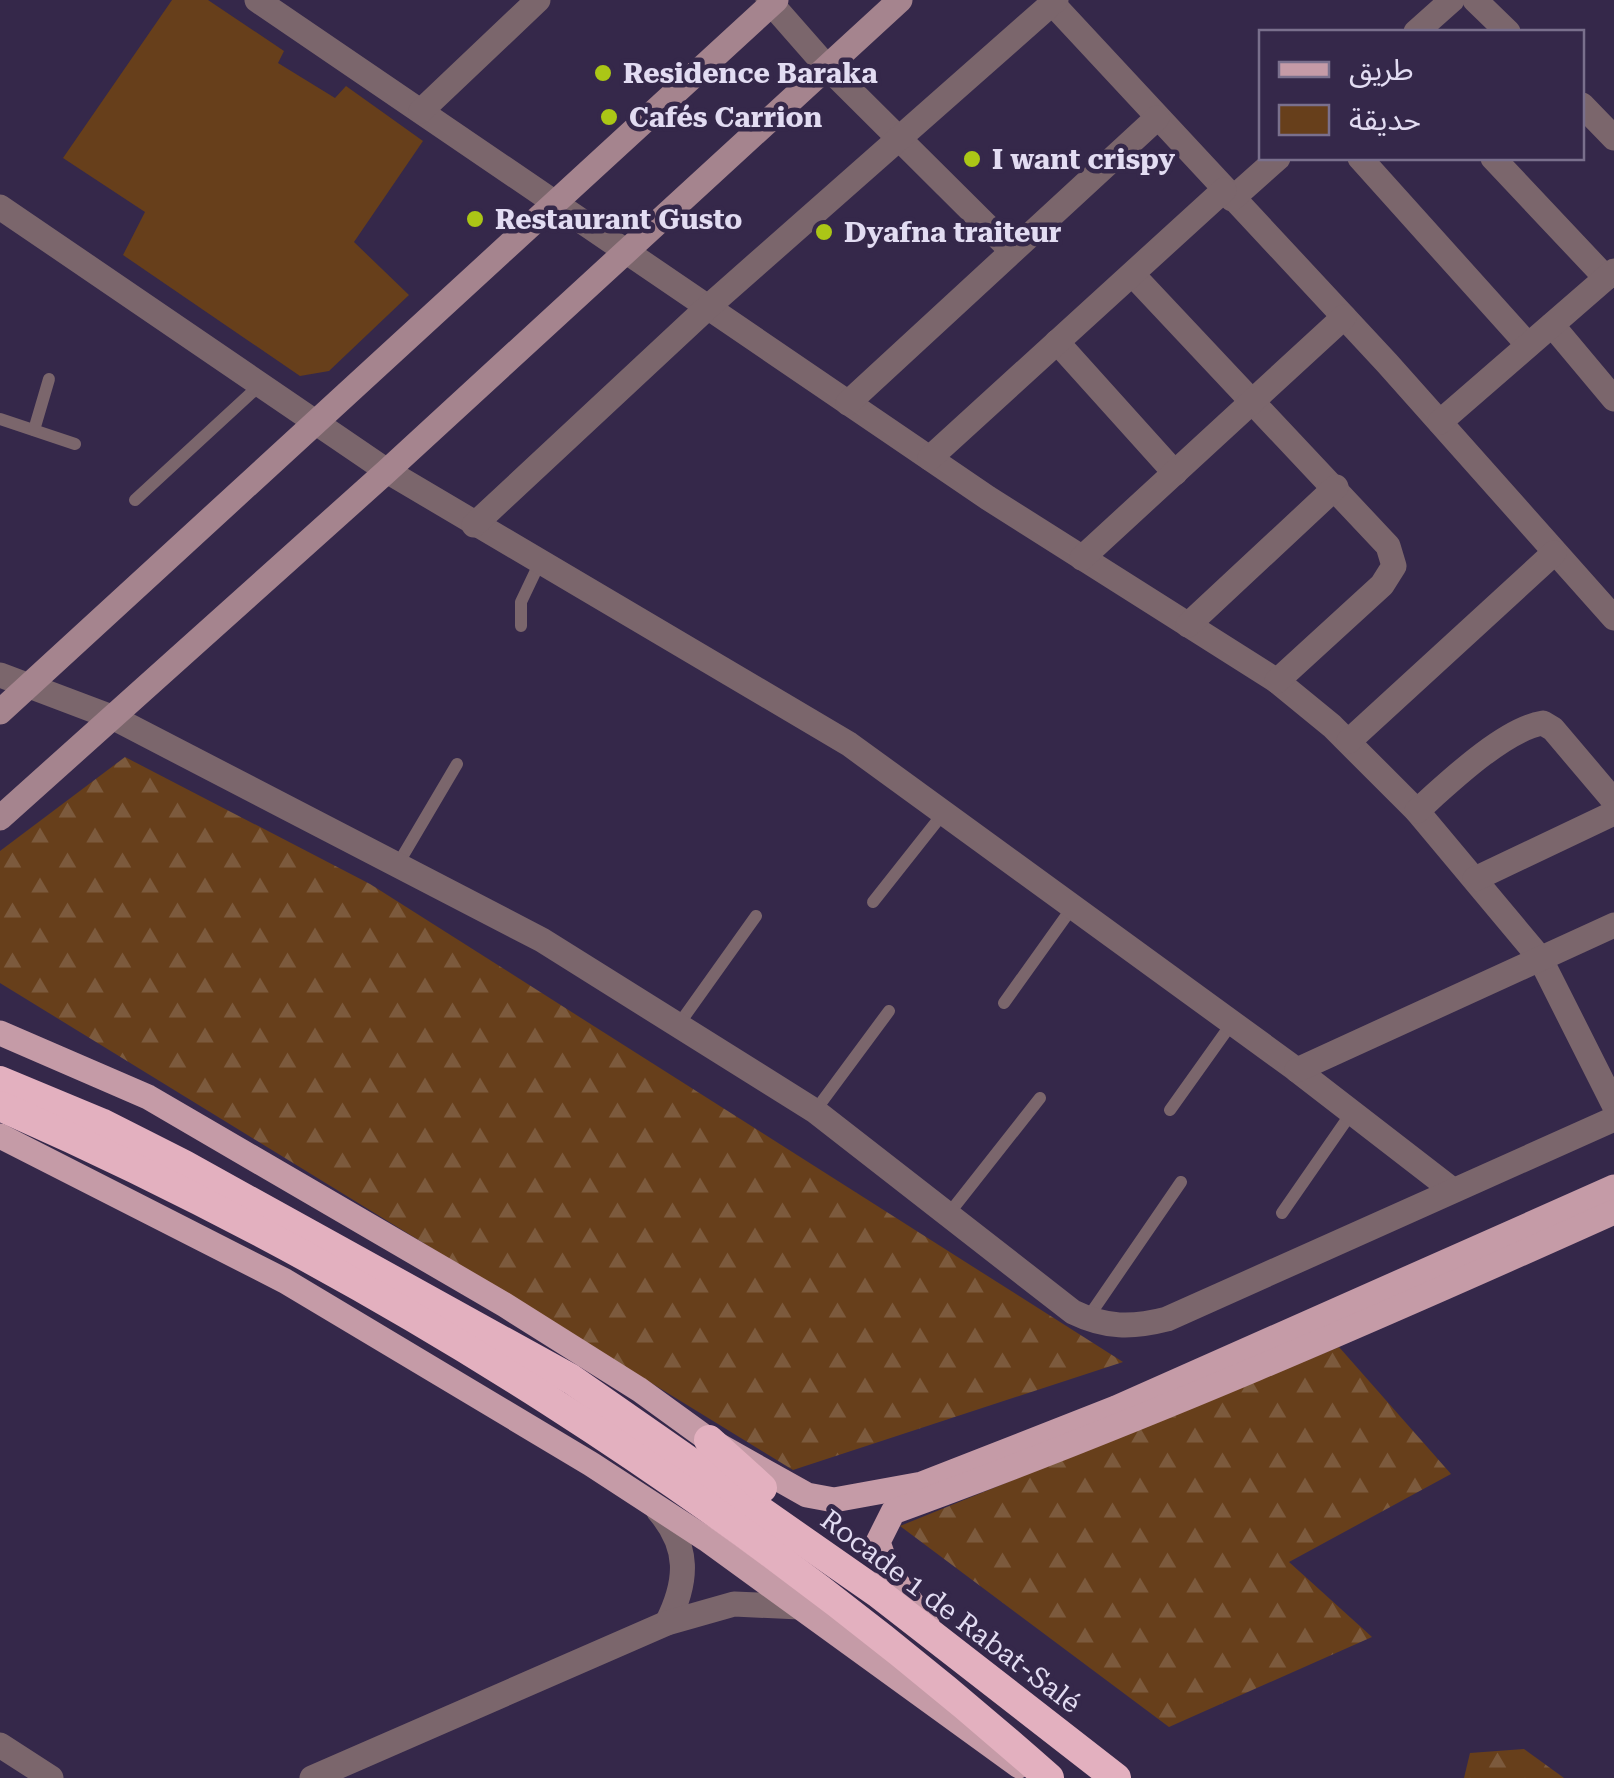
<svg xmlns="http://www.w3.org/2000/svg" width="1614" height="1778" viewBox="0 0 1614 1778" font-family="'Roboto Serif','Noto Sans Arabic',serif">
<style>
.forest{fill:url(#forest-firs)}
.green{fill:#673f1b}
.lines{fill:none;stroke-linecap:round;stroke-linejoin:round}
.lane{stroke:#7b666c;stroke-width:12}
.street{stroke:#7b666c;stroke-width:25}
.secondary{stroke:#a5848e;stroke-width:25}
.primary{stroke:#c59ba7;stroke-width:25}
.highway{stroke:#e3b0bf;stroke-width:30}
.poi-dot{fill:#abc616;stroke:#35284a;stroke-width:4}
.labels{text-anchor:middle;stroke-width:9;stroke-linejoin:round;paint-order:stroke}
.poi-label{font-size:28px;font-weight:bold;fill:#e2dcf2;stroke:#35284a;text-anchor:start}
.street-label{font-size:28px;fill:#e2dcf2;stroke:#35284a}
</style>
<defs>
<pattern id="forest-firs" width="22" height="20" patternUnits="userSpaceOnUse" patternTransform="scale(2.5)"><rect width="22" height="20" fill="#673f1b"/><path d="M5 1l3.5 6h-7zM16 11l3.5 6h-7z" fill="#7c5a3d"/></pattern>
</defs>
<rect width="100%" height="100%" fill="#35284a"/>
<g class="forest">
<polygon points="125,757 370,884 1123,1362 793,1470 0,983 0,851"/>
<polygon points="1339,1347 1451,1474 1289,1562 1372,1637 1169,1727 900,1526"/>
<polygon points="1524,1749 1564,1778 1464,1778 1470,1753"/>
</g>
<polygon class="green" points="172,0 208,0 284,51 278,63 335,98 346,86 423,141 354,242 409,295 329,371 300,376 123,255 145,212 63,158"/>
<g class="lines">
<g class="lane">
<polyline points="0,419 75,444"/>
<polyline points="34,430 49,379"/>
<polyline points="135,500 260,385"/>
<polyline points="521,626 521,602 540,562"/>
<polyline points="398,864 457,764"/>
<polyline points="873,902 945,811"/>
<polyline points="1004,1003 1074,905"/>
<polyline points="679,1024 756,916"/>
<polyline points="1170,1110 1232,1023"/>
<polyline points="815,1111 889,1011"/>
<polyline points="1282,1213 1352,1112"/>
<polyline points="947,1216 1040,1098"/>
<polyline points="1087,1319 1181,1182"/>
</g>
<g class="street">
<polyline points="257,0 988,498 1277,681 1332,726 1417,811 1540,958 1614,1105"/>
<polyline points="768,0 826,66 1012,251"/>
<polyline points="1475,0 1508,32"/>
<polyline points="1052,3 1387,363 1614,618"/>
<polyline points="1416,32 1452,0"/>
<polyline points="1582,105 1614,138"/>
<polyline points="421,111 538,0"/>
<polyline points="1360,158 1528,345"/>
<polyline points="1493,158 1606,278"/>
<polyline points="1232,199 1278,158"/>
<polyline points="0,207 387,471 849,744 1297,1070 1451,1189"/>
<polyline points="1134,276 1388,546 1394,566 1382,585 1277,681"/>
<polyline points="1552,325 1614,399"/>
<polyline points="1057,342 1175,473"/>
<polyline points="848,403 1157,118"/>
<polyline points="1440,422 1614,271"/>
<polyline points="930,458 1224,190"/>
<polyline points="474,525 708,307 1056,0"/>
<polyline points="1082,558 1344,317"/>
<polyline points="1188,625 1336,487"/>
<path d="M 0,675 L 114,718 L 542,940 L 815,1111 L 1073,1312 C 1106,1328 1132,1328 1167,1319 L 1614,1119"/>
<polyline points="1349,741 1554,553"/>
<path d="M 1417,811 C 1447,784 1504,729 1543,723 L 1553,729 L 1614,801"/>
<polyline points="1475,879 1614,813"/>
<polyline points="1297,1070 1614,925"/>
<path d="M 658,1510 C 690,1547 688,1581 667,1623"/>
<polyline points="0,1745 51,1778"/>
<polyline points="312,1778 667,1623 734,1604 800,1607"/>
</g>
<g class="secondary">
<polyline points="0,712 776,0"/>
<polyline points="0,818 387,471 900,0"/>
</g>
<g class="primary">
<polyline points="0,1033 148,1097 505,1305 640,1390 709,1440 807,1495 834,1500 922,1484 1116,1408 1614,1187"/>
<polyline points="0,1136 285,1281 591,1464 706,1539 1019,1766"/>
<path d="M 927,1623 L 888,1571 L 878,1542 L 893,1512 C 1138,1423 1376,1319 1614,1212"/>
</g>
<g class="highway">
<polyline points="0,1081 101,1123 184,1165 571,1379 878,1593 1116,1778"/>
<path d="M 0,1106 C 380,1273 739,1503 1049,1778"/>
<polyline points="709,1440 762,1488"/>
</g>
</g>
<g class="poi-dot">
<circle cx="603" cy="73" r="10"/>
<circle cx="609" cy="117" r="10"/>
<circle cx="972" cy="159" r="10"/>
<circle cx="475" cy="219" r="10"/>
<circle cx="824" cy="232" r="10"/>
</g>
<g class="labels">
<g class="poi-label">
<text x="623" y="83">Residence Baraka</text>
<text x="629" y="127">Cafés Carrion</text>
<text x="992" y="169">I want crispy</text>
<text x="495" y="229">Restaurant Gusto</text>
<text x="844" y="242">Dyafna traiteur</text>
</g>
<g class="street-label">
<text transform="translate(951 1611) rotate(37)" y="10">Rocade 1 de Rabat-Salé</text>
</g>
</g>
<rect x="1259" y="30" width="325" height="130" fill="#35284a" stroke="#7a708d" stroke-width="2.5"/>
<rect x="1279" y="62" width="50" height="15" fill="#c59ba7" stroke="#7a708d" stroke-width="2.5"/>
<text x="1349" y="80" font-size="30" fill="#e2dcf2">طريق</text>
<rect x="1279" y="105" width="50" height="30" fill="#673f1b" stroke="#7a708d" stroke-width="2.5"/>
<text x="1349" y="130" font-size="30" fill="#e2dcf2">حديقة</text>
</svg>
